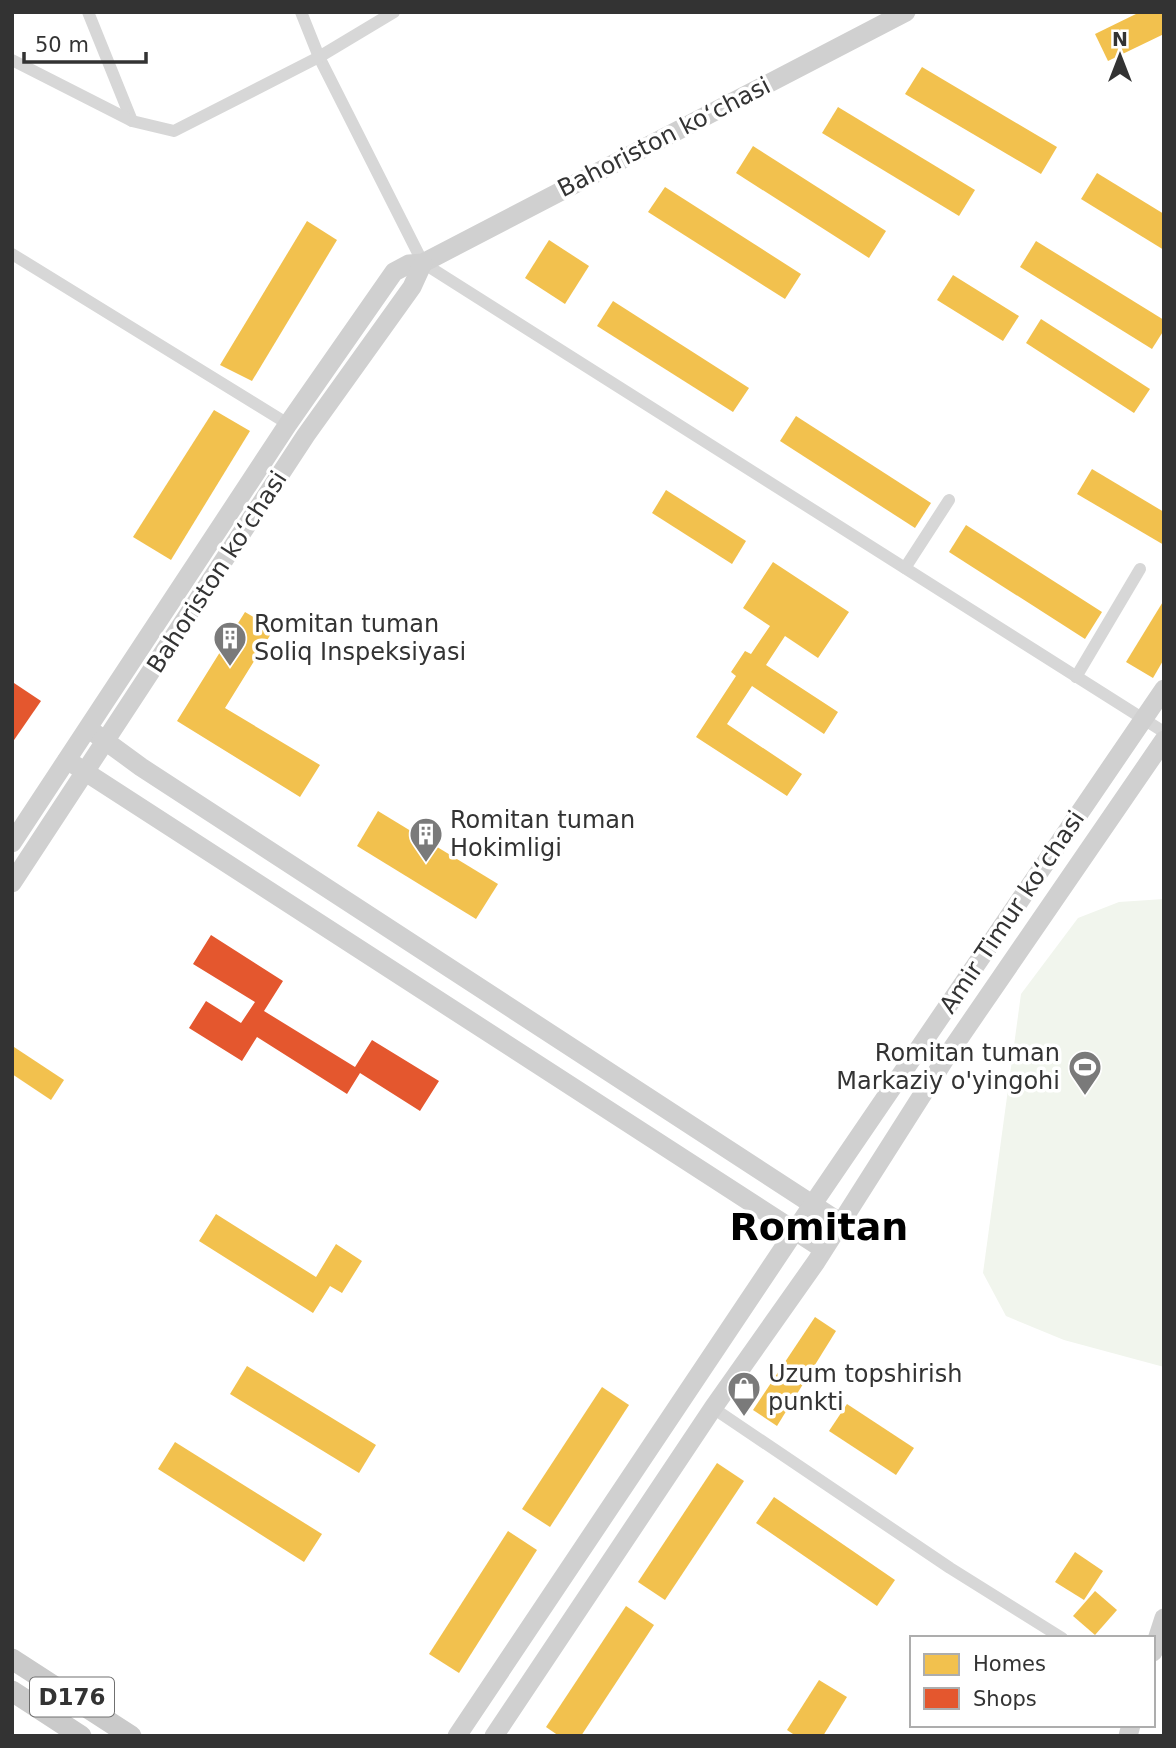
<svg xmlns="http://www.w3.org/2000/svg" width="1176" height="1748" viewBox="0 0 1176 1748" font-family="'DejaVu Sans',sans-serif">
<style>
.green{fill:#f1f5ed}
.homes{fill:#f2c14e}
.shops{fill:#e4572e}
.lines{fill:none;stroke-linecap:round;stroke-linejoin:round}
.street{stroke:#d7d7d7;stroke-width:12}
.secondary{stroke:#d0d0d0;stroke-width:19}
.primary{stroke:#cacaca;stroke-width:21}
.labels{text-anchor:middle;stroke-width:7;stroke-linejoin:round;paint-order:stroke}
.shield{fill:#fff;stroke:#707070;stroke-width:2}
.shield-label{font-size:23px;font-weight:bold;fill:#333}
.street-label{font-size:24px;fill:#333;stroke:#fff}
.poi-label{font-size:24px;fill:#333;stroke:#fff;text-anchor:start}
.town-label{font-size:38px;font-weight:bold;fill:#000;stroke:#fff}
</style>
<rect width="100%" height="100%" fill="#fff"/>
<polygon class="green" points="1164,899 1164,1367 1064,1340 1006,1316 983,1273 1021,994 1078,918 1119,902"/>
<g class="homes">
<polygon points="1140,12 1164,12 1164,34 1108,61 1095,34"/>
<polygon points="922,67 1057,147 1041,174 905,94"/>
<polygon points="838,107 975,190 959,216 822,133"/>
<polygon points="753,146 886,231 869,258 736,173"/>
<polygon points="1097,173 1164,214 1164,250 1081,199"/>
<polygon points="665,187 801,274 785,299 648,212"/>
<polygon points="307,221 337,240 252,381 220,365"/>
<polygon points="549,240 589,266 565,304 525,278"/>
<polygon points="1036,241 1164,320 1164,330 1152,349 1020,267"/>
<polygon points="953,275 1019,316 1003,341 937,300"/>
<polygon points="613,301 749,388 733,412 597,326"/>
<polygon points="1041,319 1150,389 1134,413 1026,343"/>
<polygon points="214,410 250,431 171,560 133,537"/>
<polygon points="796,416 931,503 915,528 780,441"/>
<polygon points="1092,469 1164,512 1164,545 1077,494"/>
<polygon points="666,490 746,541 732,564 652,513"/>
<polygon points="966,525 1102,612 1085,639 949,552"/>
<polygon points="773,562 849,612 818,658 785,636 766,665 838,712 824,734 752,686 727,724 802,774 787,796 696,737 736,676 731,672 745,651 751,654 770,626 743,608"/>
<polygon points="1164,600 1164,659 1153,678 1126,662"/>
<polygon points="245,612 274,629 225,708 320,765 300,797 177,721"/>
<polygon points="378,811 498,884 476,919 357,846"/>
<polygon points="14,1047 64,1080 51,1100 12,1074"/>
<polygon points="216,1214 316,1277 336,1244 362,1261 342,1293 330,1286 313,1313 199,1241"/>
<polygon points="815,1317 836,1331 777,1426 753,1410"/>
<polygon points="247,1366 376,1445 359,1473 230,1394"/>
<polygon points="602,1387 629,1405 550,1527 522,1509"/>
<polygon points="847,1404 914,1448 896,1475 829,1431"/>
<polygon points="175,1442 322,1534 304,1562 158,1469"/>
<polygon points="717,1463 744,1481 665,1600 638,1582"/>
<polygon points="774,1497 895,1580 877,1606 756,1523"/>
<polygon points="508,1531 537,1550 459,1673 429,1654"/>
<polygon points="1075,1552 1103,1571 1084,1600 1055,1582"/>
<polygon points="1095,1591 1117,1610 1095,1635 1073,1616"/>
<polygon points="626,1606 654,1625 581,1736 559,1736 546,1727"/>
<polygon points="819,1680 847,1697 823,1736 796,1736 787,1730"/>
</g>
<g class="shops">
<polygon points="14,683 41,701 12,743 12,685"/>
<polygon points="211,935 283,981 264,1011 355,1067 372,1040 439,1081 420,1111 360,1073 347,1094 257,1037 242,1061 189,1028 206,1001 241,1023 255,1002 193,964"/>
</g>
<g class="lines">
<g class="street">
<polyline points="88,12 132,121"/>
<polyline points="301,12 319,57 423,263 1164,732"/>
<polyline points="12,60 132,121 174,131 319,57 394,12"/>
<polyline points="12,254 288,424"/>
<polyline points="905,568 949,500"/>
<polyline points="1076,677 1140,569"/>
<polyline points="713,1408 950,1568 1062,1638"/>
</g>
<g class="secondary">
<polyline points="89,729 141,767 841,1223"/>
<polyline points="67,760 823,1249"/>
<polyline points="12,843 288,424 394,272 409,264 423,263 906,12"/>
<polyline points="12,883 306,435 412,287 423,263"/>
<polyline points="1153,1652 1164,1618"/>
<polyline points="457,1736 819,1195 1164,689"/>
<polyline points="494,1736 713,1408 816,1262 947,1056 1164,740"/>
<polyline points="1128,1736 1131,1725"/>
</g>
<g class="primary">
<polyline points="12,1659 131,1736"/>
<polyline points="12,1691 81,1736"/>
</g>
</g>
<defs>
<symbol id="building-pin" viewBox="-11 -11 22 30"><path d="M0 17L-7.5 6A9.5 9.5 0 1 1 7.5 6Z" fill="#7a7a7a" stroke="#fff"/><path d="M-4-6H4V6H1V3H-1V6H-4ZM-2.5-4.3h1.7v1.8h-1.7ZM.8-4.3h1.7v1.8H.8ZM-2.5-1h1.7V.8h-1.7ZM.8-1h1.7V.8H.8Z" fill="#fff"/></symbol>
<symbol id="stadium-pin" viewBox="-11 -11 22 30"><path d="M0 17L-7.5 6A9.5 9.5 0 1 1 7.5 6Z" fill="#7a7a7a" stroke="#fff"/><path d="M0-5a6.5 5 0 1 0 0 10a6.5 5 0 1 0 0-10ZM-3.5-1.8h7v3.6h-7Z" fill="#fff"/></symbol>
<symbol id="shop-pin" viewBox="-11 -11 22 30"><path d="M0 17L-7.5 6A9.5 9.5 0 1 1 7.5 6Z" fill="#7a7a7a" stroke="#fff"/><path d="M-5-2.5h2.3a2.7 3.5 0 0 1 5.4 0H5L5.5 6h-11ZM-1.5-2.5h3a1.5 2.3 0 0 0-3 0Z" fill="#fff"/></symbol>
</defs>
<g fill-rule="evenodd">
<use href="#building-pin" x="211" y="619" width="38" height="52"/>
<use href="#building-pin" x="407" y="815" width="38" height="52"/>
<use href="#stadium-pin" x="1066" y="1048" width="38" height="52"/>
<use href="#shop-pin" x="725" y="1369" width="38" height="52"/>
</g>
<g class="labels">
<rect class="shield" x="30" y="1677.5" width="84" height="39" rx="5"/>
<g class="shield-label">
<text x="72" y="1705">D176</text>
</g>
<g class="street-label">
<text transform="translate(664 137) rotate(-27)" y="8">Bahoriston ko‘chasi</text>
<text transform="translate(217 572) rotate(-57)" y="8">Bahoriston ko‘chasi</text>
<text transform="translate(1012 912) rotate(-56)" y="8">Amir Timur ko‘chasi</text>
</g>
<g class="poi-label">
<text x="254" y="632">Romitan tuman<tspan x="254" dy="28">Soliq Inspeksiyasi</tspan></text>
<text x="450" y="828">Romitan tuman<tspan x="450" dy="28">Hokimligi</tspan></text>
<text x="1060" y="1061" text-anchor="end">Romitan tuman<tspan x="1060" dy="28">Markaziy o'yingohi</tspan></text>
<text x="768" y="1382">Uzum topshirish<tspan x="768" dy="28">punkti</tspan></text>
</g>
<g class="town-label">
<text x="819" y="1240">Romitan</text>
</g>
</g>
<rect width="1176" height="1748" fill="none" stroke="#333333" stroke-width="28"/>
<rect x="910" y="1636" width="245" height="91" fill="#ffffff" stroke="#adadad" stroke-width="2"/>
<rect x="924" y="1654" width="35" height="21" fill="#f2c14e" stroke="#adadad" stroke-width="2"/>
<text x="973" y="1671" font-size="21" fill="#333333">Homes</text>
<rect x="924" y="1688" width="35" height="21" fill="#e4572e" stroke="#adadad" stroke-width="2"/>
<text x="973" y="1706" font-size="21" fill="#333333">Shops</text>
<g transform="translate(1120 56)" stroke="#ffffff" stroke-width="5" paint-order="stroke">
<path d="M0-5L12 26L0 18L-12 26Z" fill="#333333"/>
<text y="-10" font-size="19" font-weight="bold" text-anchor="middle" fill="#333333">N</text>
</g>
<path d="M24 52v10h122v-10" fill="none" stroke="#333333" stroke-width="3.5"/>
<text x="35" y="52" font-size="21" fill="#333333" stroke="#ffffff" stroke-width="5" paint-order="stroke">50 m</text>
</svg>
